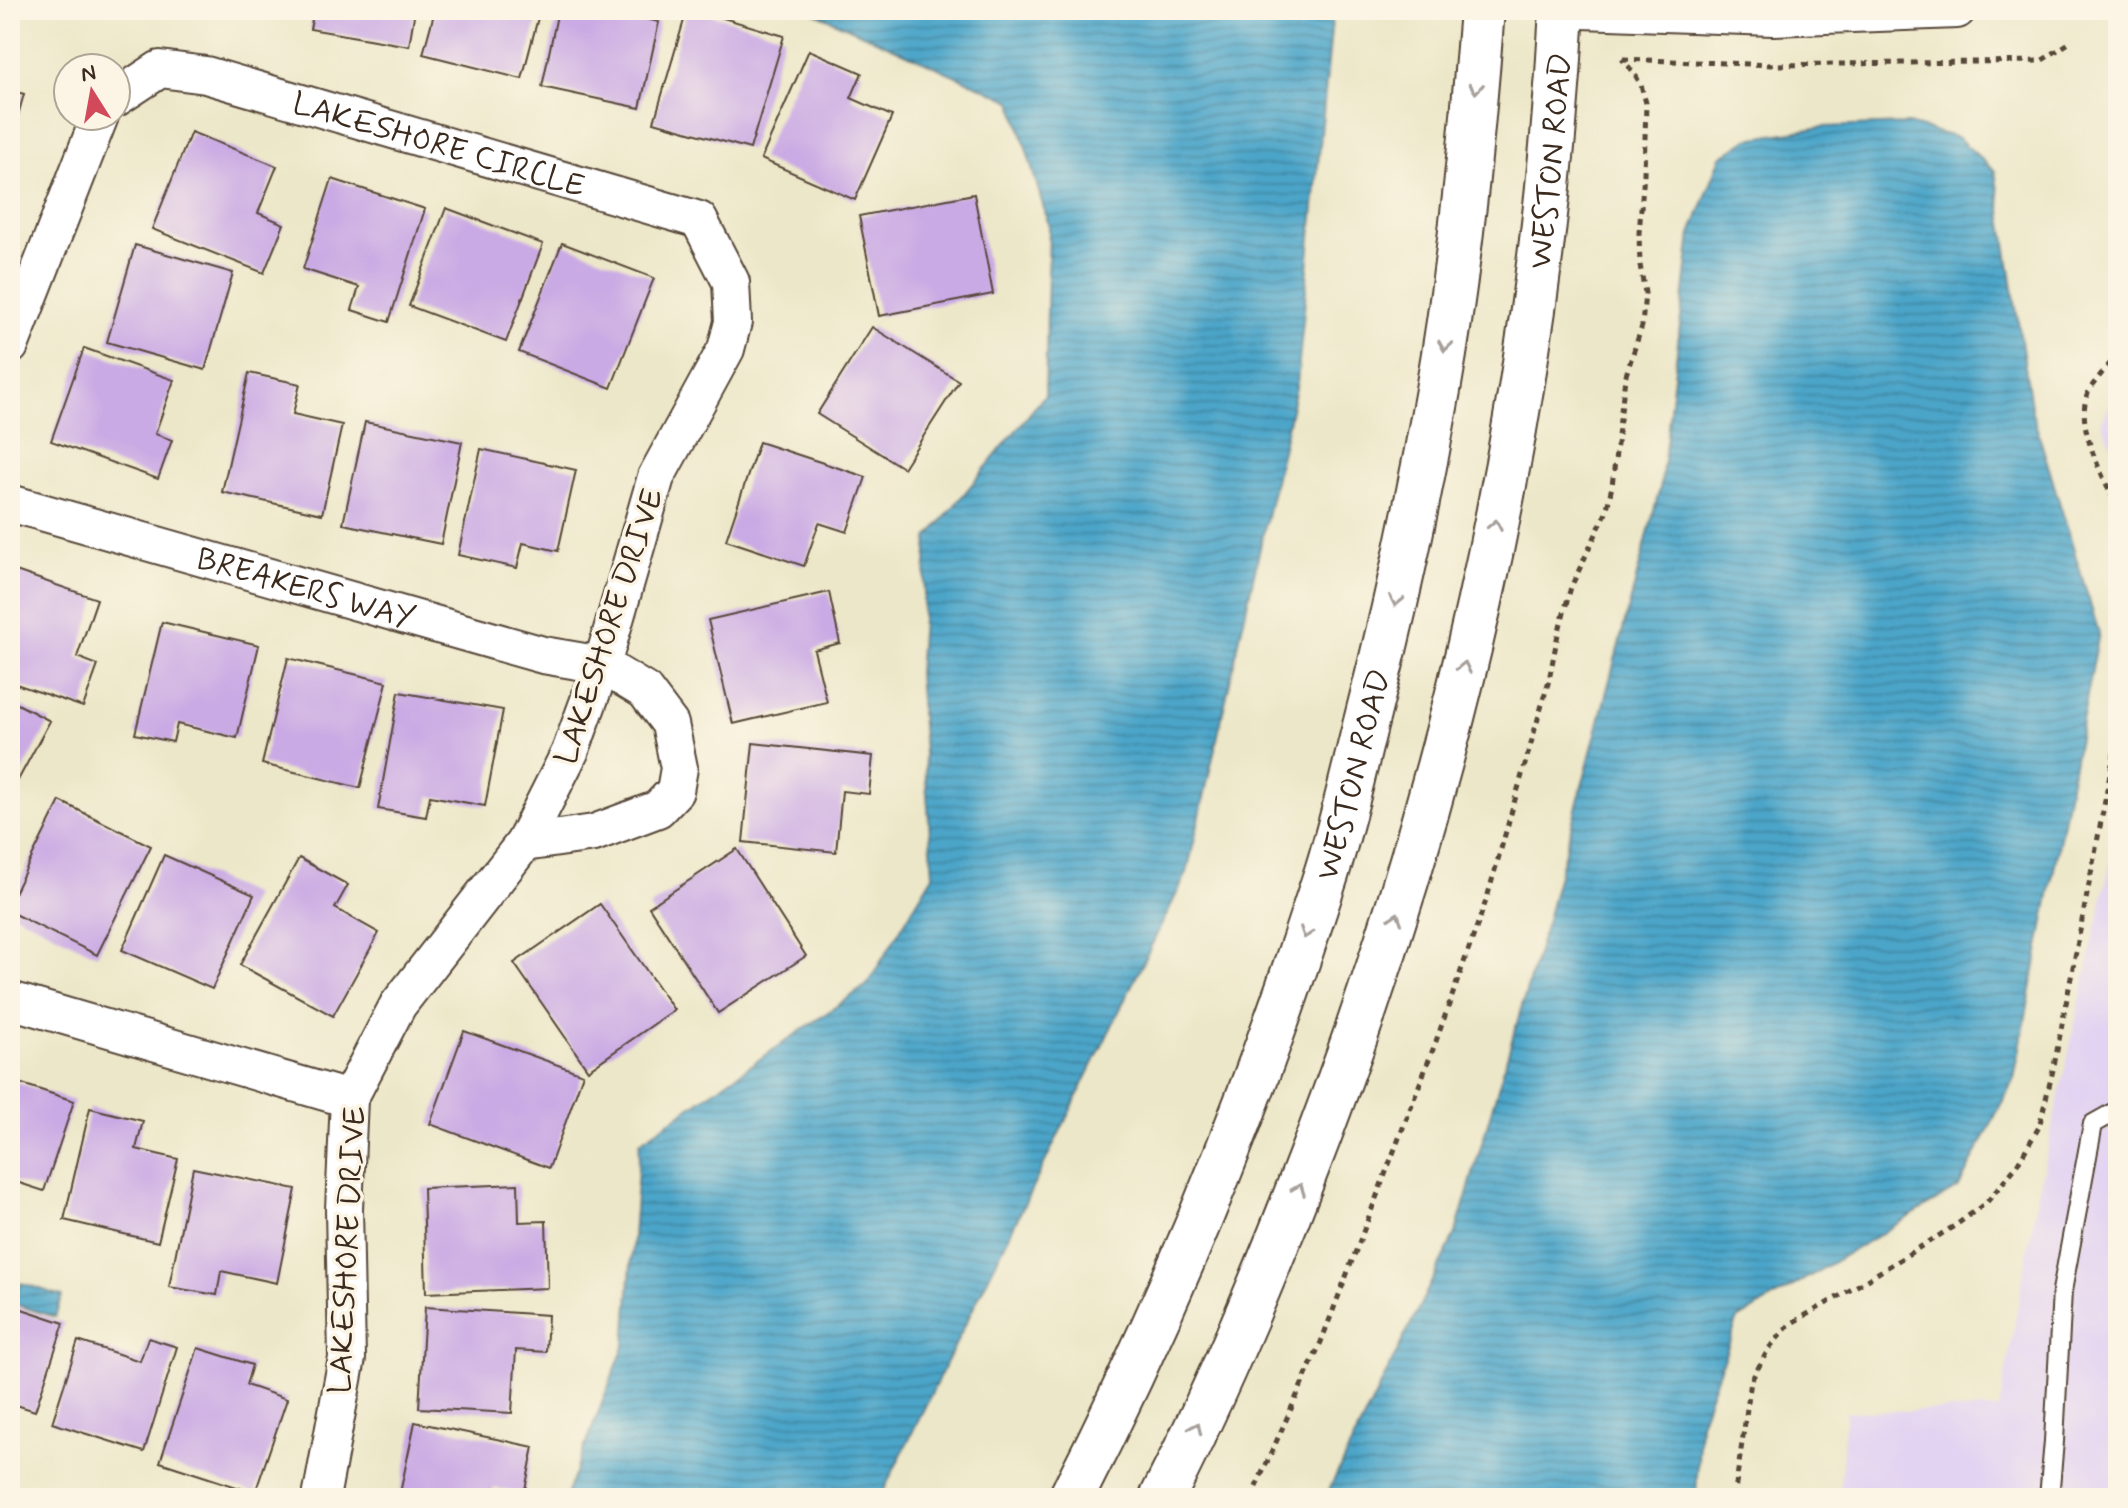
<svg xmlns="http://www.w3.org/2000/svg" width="2128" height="1508" viewBox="0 0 2128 1508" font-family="Mynerve,sans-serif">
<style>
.built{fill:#e3d3f2}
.water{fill:url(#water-rules);stroke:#446874;stroke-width:2}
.building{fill:#caaae4}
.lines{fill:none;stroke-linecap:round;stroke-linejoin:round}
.lane-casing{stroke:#564638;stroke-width:22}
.street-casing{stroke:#564638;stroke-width:40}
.secondary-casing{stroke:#564638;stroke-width:48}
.path{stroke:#564638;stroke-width:5;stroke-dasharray:6 6;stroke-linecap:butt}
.lane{stroke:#fff;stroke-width:18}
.street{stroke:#fff;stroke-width:36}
.secondary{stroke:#fff;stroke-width:44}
.oneway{stroke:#a79f9a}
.labels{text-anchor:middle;stroke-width:7;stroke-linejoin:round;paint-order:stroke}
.street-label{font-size:32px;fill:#3b2a1e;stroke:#fcf5e5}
</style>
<defs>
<pattern id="water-rules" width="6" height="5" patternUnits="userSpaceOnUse" patternTransform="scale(2)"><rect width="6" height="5" fill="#4ca5c9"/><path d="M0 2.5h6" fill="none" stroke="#4087a3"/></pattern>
</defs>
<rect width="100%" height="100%" fill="#fcf5e5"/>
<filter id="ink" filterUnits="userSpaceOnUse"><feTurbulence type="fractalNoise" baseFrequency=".0125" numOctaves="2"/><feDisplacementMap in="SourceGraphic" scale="16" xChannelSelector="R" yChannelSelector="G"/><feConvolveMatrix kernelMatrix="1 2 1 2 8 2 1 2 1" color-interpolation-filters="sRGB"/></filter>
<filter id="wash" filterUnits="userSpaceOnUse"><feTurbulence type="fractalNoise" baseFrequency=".006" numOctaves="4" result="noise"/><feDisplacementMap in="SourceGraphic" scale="32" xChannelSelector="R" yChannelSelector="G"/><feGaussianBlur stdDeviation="1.8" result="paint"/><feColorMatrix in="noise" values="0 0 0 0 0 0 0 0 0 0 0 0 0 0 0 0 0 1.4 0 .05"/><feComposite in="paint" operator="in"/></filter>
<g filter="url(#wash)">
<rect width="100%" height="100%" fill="#ede7c9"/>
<g class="built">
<polygon points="2118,389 2118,460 2101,422"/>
<polygon points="2118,828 2118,1498 1839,1498 1846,1412 1999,1409 2040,1182"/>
</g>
<g class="water">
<polygon points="809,10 1333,10 1297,383 1187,873 880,1498 565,1498 625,1344 640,1142 867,985 933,875 918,673 928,538 1045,395 1049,226 1012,101"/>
<polygon points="1908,124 1958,138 1995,171 2032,412 2099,633 2014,1079 1959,1187 1738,1319 1700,1423 1696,1498 1325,1498 1456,1232 1547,920 1661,484 1691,234 1721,157 1748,139 1822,127"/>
<polygon points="21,1283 62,1296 55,1317 14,1304"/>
</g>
<g id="blocks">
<g class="building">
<polygon points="252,10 297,10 296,18 252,12"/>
<polygon points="314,10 415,10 409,46 310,29"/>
<polygon points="435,10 540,10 522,79 423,54"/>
<polygon points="558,10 619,10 619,13 659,22 640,108 542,87"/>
<polygon points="687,10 696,10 784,36 750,149 654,122"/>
<polygon points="809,50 862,73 851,98 892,116 855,200 761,159"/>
<polygon points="10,90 24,94 11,140 10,140"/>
<polygon points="191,132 277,166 258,213 284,224 264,273 152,229"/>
<polygon points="332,179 425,209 389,322 352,310 359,287 303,269"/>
<polygon points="974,194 993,294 879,316 859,216"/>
<polygon points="446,208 543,244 506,342 409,306"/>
<polygon points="562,243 654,278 611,388 519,352"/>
<polygon points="135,245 233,273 205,370 107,342"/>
<polygon points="872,327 959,381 903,468 817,414"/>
<polygon points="84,348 174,380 155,434 172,440 158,479 51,441"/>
<polygon points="249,373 300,384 293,414 342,425 322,514 222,492"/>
<polygon points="365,422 462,442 441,544 343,524"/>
<polygon points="759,442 866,477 847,532 819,523 804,566 726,540"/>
<polygon points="481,449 576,470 558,551 523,543 517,568 458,555"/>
<polygon points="10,569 97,599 77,657 98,665 83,707 10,682"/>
<polygon points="829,592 840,643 814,650 827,702 733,724 708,620"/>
<polygon points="162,622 259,645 237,738 177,724 173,742 135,734"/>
<polygon points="288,658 387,682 360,788 262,764"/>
<polygon points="399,692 503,710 485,806 430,796 426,817 378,809"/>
<polygon points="10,700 50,721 10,795"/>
<polygon points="753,743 873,756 869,794 842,791 836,852 743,842"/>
<polygon points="60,801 151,846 97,955 10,912 10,901"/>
<polygon points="737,849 806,956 718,1013 649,907"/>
<polygon points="164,855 254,895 212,989 122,950"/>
<polygon points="299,858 348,885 335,908 379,933 333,1016 240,965"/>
<polygon points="600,904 674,1010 588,1070 514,963"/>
<polygon points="464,1031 583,1074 549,1168 430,1124"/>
<polygon points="10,1080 74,1101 44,1191 10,1180"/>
<polygon points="90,1108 143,1121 136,1149 178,1159 158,1242 64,1220"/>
<polygon points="193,1168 296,1189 277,1283 221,1271 217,1295 169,1287"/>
<polygon points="518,1184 519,1222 546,1221 548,1288 426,1293 423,1188"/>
<polygon points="10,1280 17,1282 11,1301 10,1301"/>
<polygon points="10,1305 64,1323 35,1411 10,1403"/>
<polygon points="425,1307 548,1315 546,1352 516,1350 512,1413 419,1408"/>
<polygon points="148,1338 177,1347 144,1452 52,1423 78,1341 140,1361"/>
<polygon points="198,1348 252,1365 246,1385 287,1399 255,1493 160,1462"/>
<polygon points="415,1422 534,1447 524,1494 494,1488 492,1498 399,1498"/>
</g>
</g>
</g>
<g filter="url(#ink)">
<use href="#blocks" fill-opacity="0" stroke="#564638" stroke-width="2"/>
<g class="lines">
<defs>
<polyline id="lane" points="2049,1498 2054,1441 2062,1291 2093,1124 2118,1110"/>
<g id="street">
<polyline points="1582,10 1773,17 1957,10"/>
<path id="s1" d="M 116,98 L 160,69 L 206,75 L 699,220 L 731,282 L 733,322 L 726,349 L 656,477 L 602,665 L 570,752 L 524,843 L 398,1005 L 349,1099 L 344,1209 L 347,1358 L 321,1498"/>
<polyline points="10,346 100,116"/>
<path id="s2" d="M 10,503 L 543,655 L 602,665 L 645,691 L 670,724 L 679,768 L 675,791 L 658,809 L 594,833 L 524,843"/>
<polyline points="10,1000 349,1099"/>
</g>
<g id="secondary">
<path id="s3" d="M 1071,1498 C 1172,1301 1255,1095 1323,884 C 1341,830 1353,774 1367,718 C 1395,610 1419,500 1438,390 C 1460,265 1472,137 1482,10"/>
<path id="s4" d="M 1162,1498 C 1215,1394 1261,1286 1303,1177 C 1449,805 1541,409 1562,10"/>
</g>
</defs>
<use href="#lane" class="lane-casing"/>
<use href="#street" class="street-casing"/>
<use href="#secondary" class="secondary-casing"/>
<g class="path">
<polyline points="1623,59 1772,65 2041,61 2072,41"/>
<path d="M 2118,354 C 2109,365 2098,377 2090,389 C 2071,422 2104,477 2118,509"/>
<polyline points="1251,1498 1321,1342 1435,1044 1487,898 1549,680 1558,634 1571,587 1606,513 1612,486 1625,378 1642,326 1645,293 1640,265 1639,233 1644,174 1646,103 1641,85 1634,73 1622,59"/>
<polyline points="1734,1498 1751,1381 1769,1348 1790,1324 1852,1289 1956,1225 1987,1202 2015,1168 2039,1127 2054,1066 2118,733"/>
</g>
<use href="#lane" class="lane"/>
<use href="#street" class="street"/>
<use href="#secondary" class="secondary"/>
</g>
<defs><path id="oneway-chevron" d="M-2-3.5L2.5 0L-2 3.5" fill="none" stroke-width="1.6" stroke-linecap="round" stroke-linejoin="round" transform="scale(2)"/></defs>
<g class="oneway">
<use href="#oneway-chevron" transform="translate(1476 88) rotate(95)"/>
<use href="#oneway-chevron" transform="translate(1445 346) rotate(98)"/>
<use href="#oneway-chevron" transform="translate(1495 525) rotate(-79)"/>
<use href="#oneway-chevron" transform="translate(1396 601) rotate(102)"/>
<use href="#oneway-chevron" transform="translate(1464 667) rotate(-77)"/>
<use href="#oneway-chevron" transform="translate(1396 918) rotate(-72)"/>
<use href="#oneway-chevron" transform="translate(1306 933) rotate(109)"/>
<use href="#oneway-chevron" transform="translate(1299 1189) rotate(-69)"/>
<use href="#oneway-chevron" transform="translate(1196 1428) rotate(-65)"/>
</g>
</g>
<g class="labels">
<g class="street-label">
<text dy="11" stroke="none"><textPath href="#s1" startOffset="342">LAKESHORE CIRCLE</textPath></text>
<text dy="11" stroke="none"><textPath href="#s4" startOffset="1400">WESTON ROAD</textPath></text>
<text dy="11" stroke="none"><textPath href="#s2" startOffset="308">BREAKERS WAY</textPath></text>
<text transform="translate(608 626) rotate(-72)" y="11">LAKESHORE DRIVE</text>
<text dy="11" stroke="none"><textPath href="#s3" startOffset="778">WESTON ROAD</textPath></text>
<text transform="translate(346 1250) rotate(-87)" y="11">LAKESHORE DRIVE</text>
</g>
</g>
<rect width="2128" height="1508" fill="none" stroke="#fcf5e5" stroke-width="40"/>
<g transform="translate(92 92) rotate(349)"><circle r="38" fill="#fcf5e5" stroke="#afa495" stroke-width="2"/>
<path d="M0-6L14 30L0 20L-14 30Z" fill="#d1495b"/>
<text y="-12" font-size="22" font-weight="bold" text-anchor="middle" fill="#3b2a1e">N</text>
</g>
</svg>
